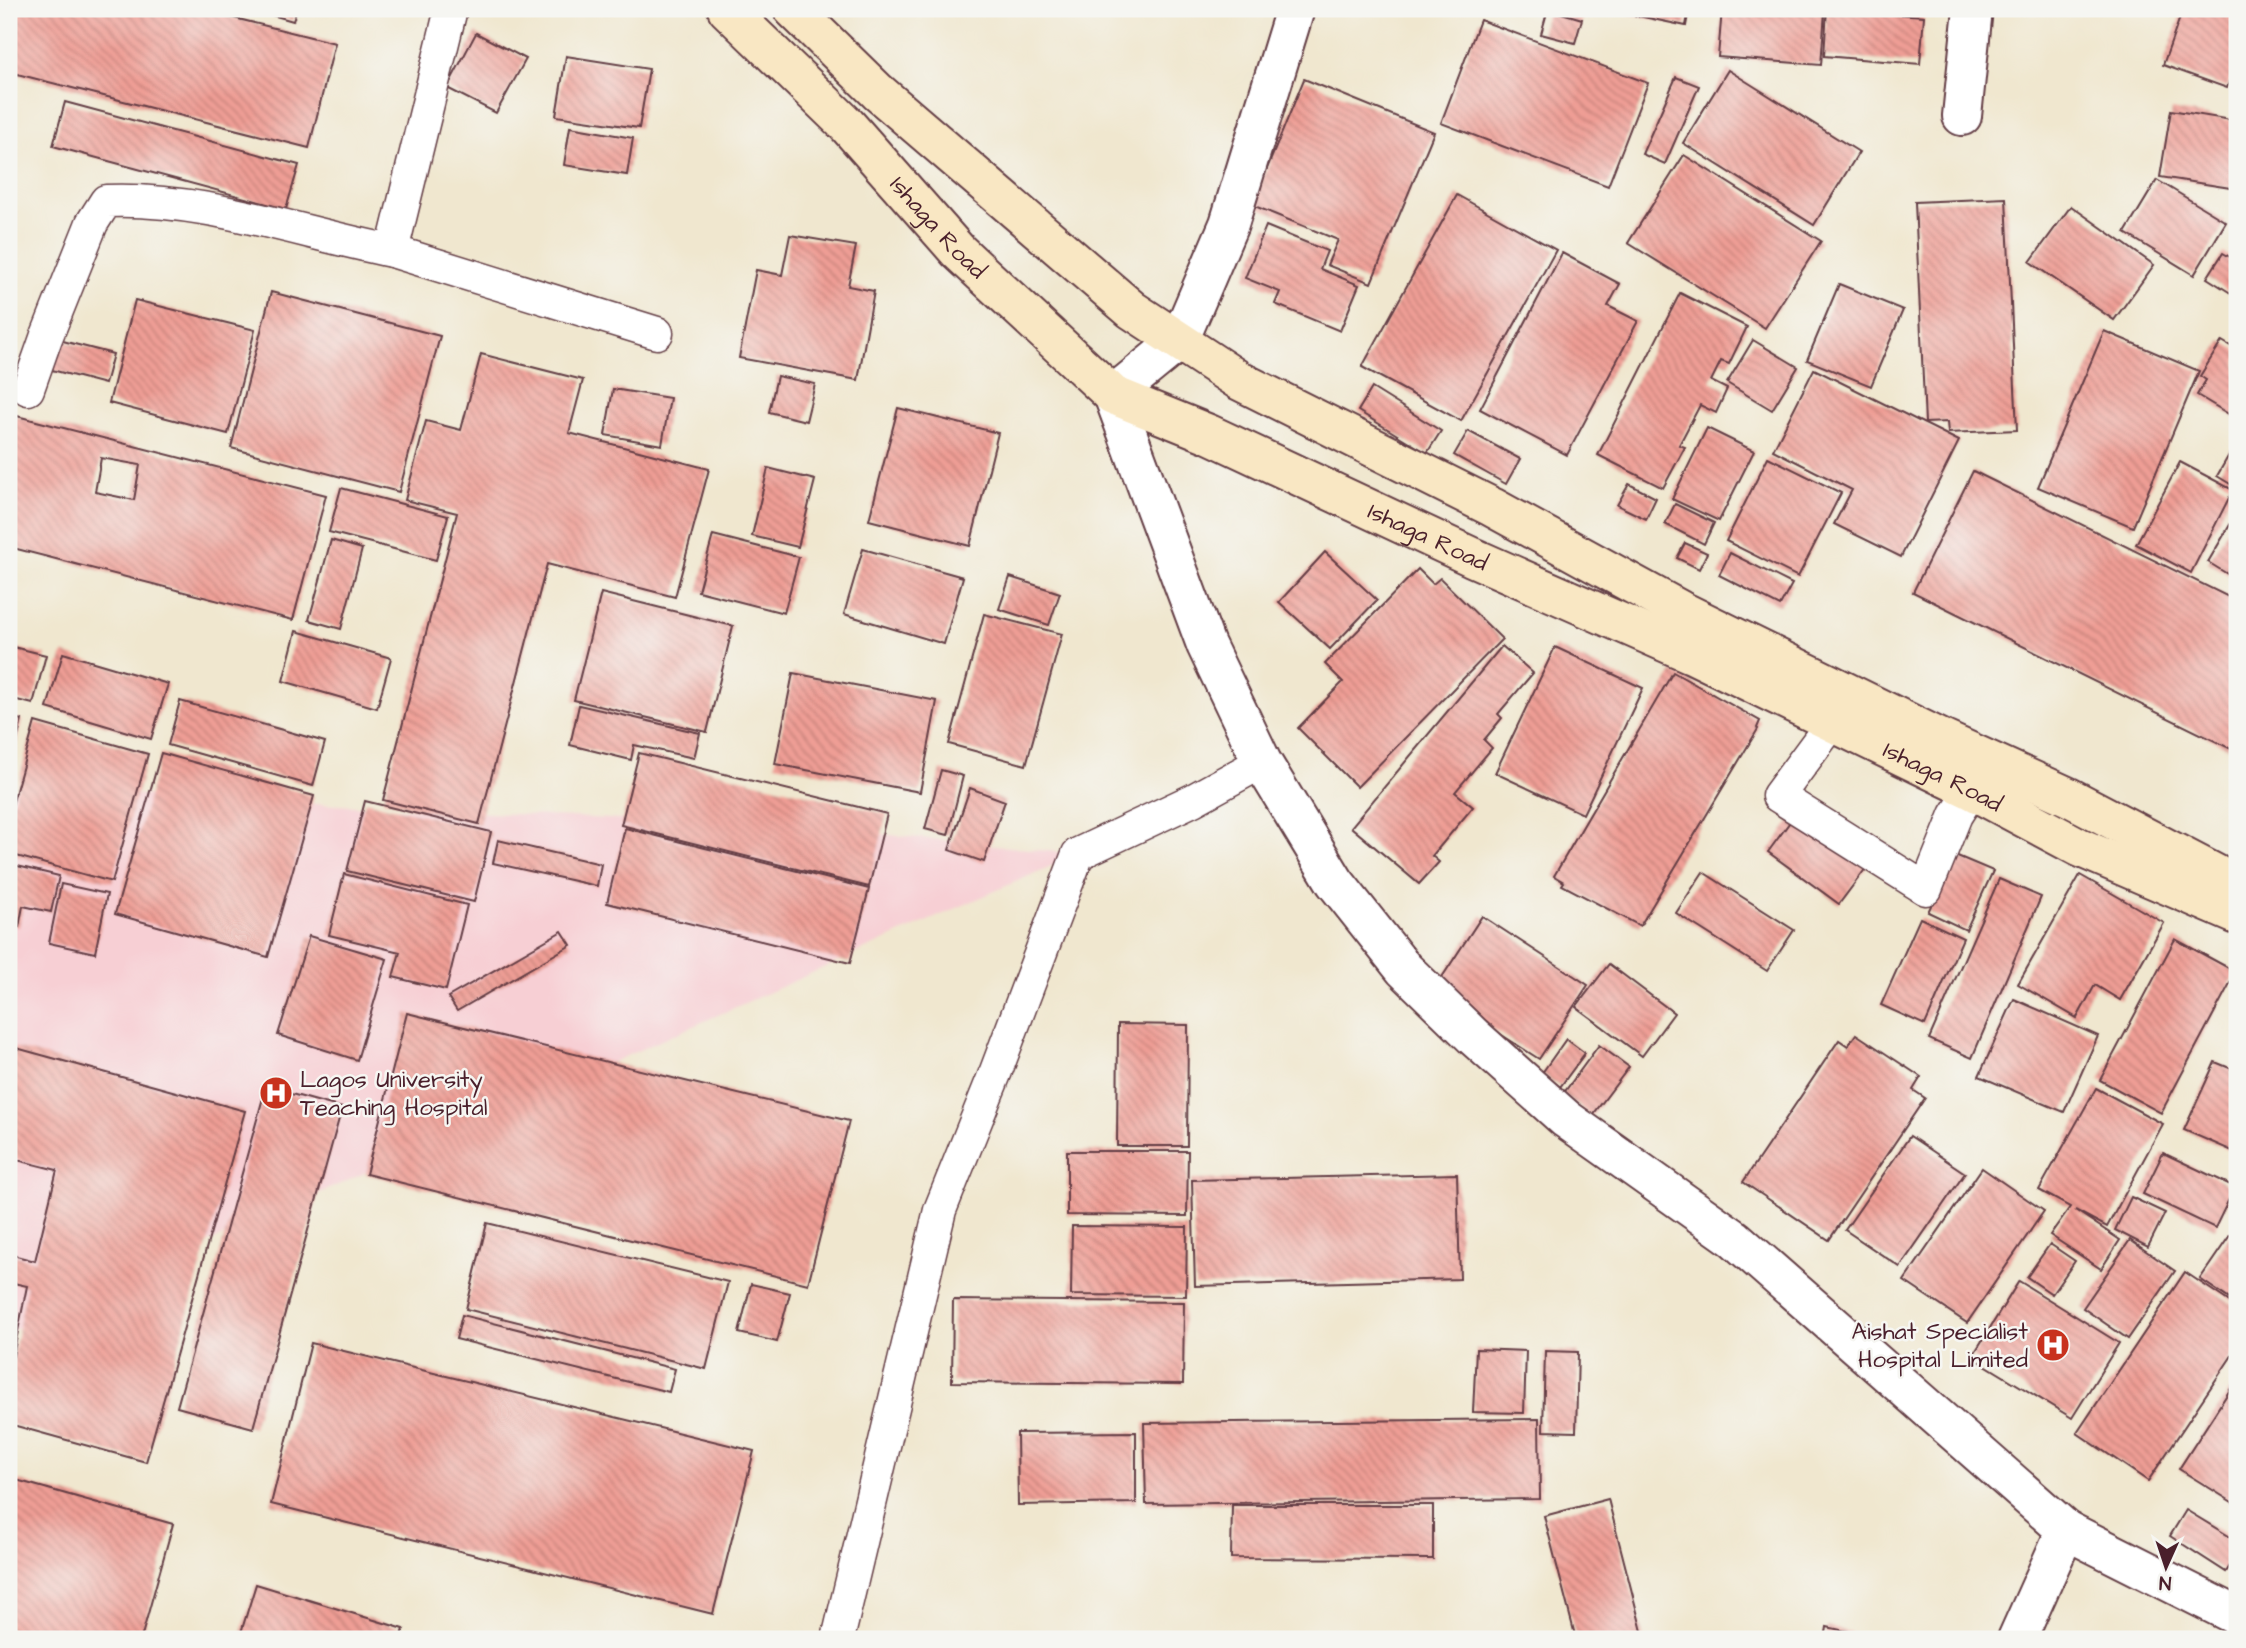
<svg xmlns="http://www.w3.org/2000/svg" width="2246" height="1648" viewBox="0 0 2246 1648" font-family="'Architects Daughter',sans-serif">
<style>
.built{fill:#f7cfd4}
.building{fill:url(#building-back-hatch);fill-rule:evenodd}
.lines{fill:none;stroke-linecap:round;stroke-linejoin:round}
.service-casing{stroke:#633d44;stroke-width:35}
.minor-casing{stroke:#633d44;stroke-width:42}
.secondary-casing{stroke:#633d44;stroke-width:42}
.service{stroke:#fff;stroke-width:32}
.minor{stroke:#fff;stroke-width:38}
.secondary{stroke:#f9e7c3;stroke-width:38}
.labels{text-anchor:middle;stroke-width:5;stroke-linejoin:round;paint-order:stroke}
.street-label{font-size:24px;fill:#4a1f2b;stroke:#f6f6f2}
.poi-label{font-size:24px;fill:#4a1f2b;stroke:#f6f6f2;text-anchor:start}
</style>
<defs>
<pattern id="building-back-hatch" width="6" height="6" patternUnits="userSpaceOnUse" patternTransform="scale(1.75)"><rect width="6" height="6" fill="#ef9e95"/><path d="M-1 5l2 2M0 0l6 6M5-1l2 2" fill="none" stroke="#c4807a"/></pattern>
</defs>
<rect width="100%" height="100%" fill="#f6f6f2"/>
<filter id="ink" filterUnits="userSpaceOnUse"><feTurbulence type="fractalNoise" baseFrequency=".0143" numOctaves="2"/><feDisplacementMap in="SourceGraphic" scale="14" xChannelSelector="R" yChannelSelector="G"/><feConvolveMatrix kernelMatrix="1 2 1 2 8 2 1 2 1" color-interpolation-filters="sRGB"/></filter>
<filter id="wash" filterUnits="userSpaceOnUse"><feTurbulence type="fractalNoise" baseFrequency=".00686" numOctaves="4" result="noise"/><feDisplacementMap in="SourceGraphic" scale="28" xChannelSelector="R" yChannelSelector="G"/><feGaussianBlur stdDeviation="1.57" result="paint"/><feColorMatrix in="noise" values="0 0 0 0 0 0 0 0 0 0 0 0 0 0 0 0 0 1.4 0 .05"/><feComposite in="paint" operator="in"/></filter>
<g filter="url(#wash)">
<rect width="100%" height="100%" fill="#f0e7cf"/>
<polygon class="built" points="9,788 860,832 1078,854 9,1332"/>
<g id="blocks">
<g class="building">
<polygon points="9,9 198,9 335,43 309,148 9,72"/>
<polygon points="251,9 297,9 293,21"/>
<polygon points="1548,9 1582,19 1575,43 1541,34"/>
<polygon points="1605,9 1689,9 1686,26"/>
<polygon points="1722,9 1796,9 1825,11 1821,65 1718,57"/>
<polygon points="1827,9 1924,16 1920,64 1824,56"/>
<polygon points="2183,9 2237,9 2237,60 2227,88 2163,65"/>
<polygon points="1480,20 1648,83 1608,186 1441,123"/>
<polygon points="476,33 526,59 496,113 447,88"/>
<polygon points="566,56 649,69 639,128 556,116"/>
<polygon points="1728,70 1859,152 1814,225 1683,143"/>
<polygon points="1676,77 1699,86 1665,164 1642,154"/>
<polygon points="1304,79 1434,132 1371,283 1327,265 1338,240 1252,205"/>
<polygon points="65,102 299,165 286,209 53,146"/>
<polygon points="2171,110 2237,121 2237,189 2160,177"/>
<polygon points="570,127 633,138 627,175 564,165"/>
<polygon points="1684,155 1821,241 1765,328 1628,243"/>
<polygon points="2157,180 2226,222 2194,275 2125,233"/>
<polygon points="1457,195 1556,250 1461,421 1362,367"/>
<polygon points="2006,198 2017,430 1948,433 1947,422 1925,423 1915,202"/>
<polygon points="2071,206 2154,265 2114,320 2030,262"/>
<polygon points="1266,226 1327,251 1320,269 1359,285 1340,331 1275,304 1280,292 1245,278"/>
<polygon points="790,235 856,246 848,286 874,291 858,380 739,358 756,270 782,275"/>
<polygon points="1562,253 1620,284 1608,306 1638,321 1567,455 1480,409"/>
<polygon points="2223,253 2237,261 2237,297 2207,278"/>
<polygon points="1839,284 1903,310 1871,386 1807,360"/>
<polygon points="271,292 440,336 399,492 231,448"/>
<polygon points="1680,293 1747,327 1729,364 1721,361 1711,381 1727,389 1716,413 1700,405 1679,445 1685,447 1663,488 1598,455"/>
<polygon points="135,300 255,330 228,434 109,403"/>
<polygon points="2104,331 2199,371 2133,527 2038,487"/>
<polygon points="59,340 113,354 105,384 52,370"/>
<polygon points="1753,340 1798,367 1772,410 1727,383"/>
<polygon points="2222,341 2237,350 2237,419 2197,395 2206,380 2200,376"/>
<polygon points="481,354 583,380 569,433 709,469 675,597 547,564 479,824 383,800 457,513 405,500 426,421 461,430"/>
<polygon points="1814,369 1959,441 1901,557 1834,524 1852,490 1773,450"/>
<polygon points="777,376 815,384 806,421 769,412"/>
<polygon points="1372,388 1441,431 1427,453 1358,411"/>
<polygon points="613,389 670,398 662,445 605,435"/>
<polygon points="898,408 998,433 970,546 869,520"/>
<path d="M 9,414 L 326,495 L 293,620 L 9,547 ZM 101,458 L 140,465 L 134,500 L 95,492 Z"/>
<polygon points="1707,428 1754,451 1719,521 1672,499"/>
<polygon points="1468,431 1520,459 1506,484 1454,455"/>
<polygon points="2237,441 2237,488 2217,476"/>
<polygon points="1768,457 1841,493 1798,577 1726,541"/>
<polygon points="2180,462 2233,490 2191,573 2136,544"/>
<polygon points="768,468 815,480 798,547 752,536"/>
<polygon points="1973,471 2237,601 2237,752 1913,592"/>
<polygon points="1629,484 1656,498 1646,519 1617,505"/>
<polygon points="341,488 448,516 436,560 329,532"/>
<polygon points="1675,504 1714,523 1704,544 1665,524"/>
<polygon points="2237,513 2237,580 2208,562"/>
<polygon points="713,535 799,557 784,613 698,591"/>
<polygon points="331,540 362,549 341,629 309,620"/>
<polygon points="1685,543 1707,553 1699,569 1677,558"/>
<polygon points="863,549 963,577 944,644 844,614"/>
<polygon points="1325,552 1377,600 1330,649 1279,602"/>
<polygon points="1730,553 1792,584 1780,606 1719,575"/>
<polygon points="1418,569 1433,584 1440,578 1502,639 1357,787 1298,728 1343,682 1325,664"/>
<polygon points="1010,577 1060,593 1049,625 999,609"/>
<polygon points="601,593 733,626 707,732 574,700"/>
<polygon points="984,614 1062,634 1026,765 949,744"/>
<polygon points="296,631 391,658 377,708 283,681"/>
<polygon points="9,646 46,655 33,704 9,698"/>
<polygon points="1502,646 1533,673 1498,714 1502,718 1484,740 1492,748 1455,792 1473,807 1432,856 1439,862 1419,884 1351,827"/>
<polygon points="1555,647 1643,688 1583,814 1495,773"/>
<polygon points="63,653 168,684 151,739 47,708"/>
<polygon points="1673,672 1760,721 1757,728 1758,729 1640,926 1562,885 1564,882 1554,876"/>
<polygon points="793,673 937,701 920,792 775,764"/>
<polygon points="180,701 325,742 313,786 168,745"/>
<polygon points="579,705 700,733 694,758 634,745 631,760 570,745"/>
<polygon points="9,717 22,720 10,769 9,769"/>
<polygon points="35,722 148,754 112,882 9,854 9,816"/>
<polygon points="161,753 314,796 268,957 115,914"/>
<polygon points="639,753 887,814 869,887 621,825"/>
<polygon points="941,770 963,776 948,835 925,829"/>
<polygon points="970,788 1005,801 984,862 949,850"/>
<polygon points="365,801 491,832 474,902 347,871"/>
<polygon points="1795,815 1866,868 1839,904 1768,852"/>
<polygon points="625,828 869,889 850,963 607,903"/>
<polygon points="498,840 601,864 597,886 493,863"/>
<polygon points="1955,855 1993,871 1966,930 1928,912"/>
<polygon points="9,864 59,876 51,912 23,906 19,927 9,925"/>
<polygon points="1703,872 1794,930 1767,971 1676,913"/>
<polygon points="344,874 467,905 446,990 393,977 400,952 329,935"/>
<polygon points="2080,875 2164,923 2120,1000 2095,985 2077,1018 2018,984"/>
<polygon points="1999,879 2041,897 1972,1058 1929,1039"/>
<polygon points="61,884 107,894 95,953 49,943"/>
<polygon points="1482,916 1588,985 1539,1059 1433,991"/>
<polygon points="1920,918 1963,938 1925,1025 1881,1005"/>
<polygon points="562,931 571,945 457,1011 448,997"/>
<polygon points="309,936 387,959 357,1060 278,1035"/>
<polygon points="2175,939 2236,972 2161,1113 2100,1080"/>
<polygon points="1609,964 1674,1013 1642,1056 1576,1007"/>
<polygon points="2014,999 2098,1036 2064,1112 1979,1076"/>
<polygon points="407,1013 849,1121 808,1284 366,1174"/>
<polygon points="1118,1024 1188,1025 1187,1146 1117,1146"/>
<polygon points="1856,1034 1921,1077 1913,1090 1925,1098 1829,1240 1743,1182 1839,1040 1848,1046"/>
<polygon points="1566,1039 1585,1053 1560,1087 1542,1073"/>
<polygon points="1599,1045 1629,1067 1592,1116 1563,1094"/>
<polygon points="9,1046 245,1111 146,1462 9,1424 9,1355 13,1356 27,1286 9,1282 9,1254 35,1261 57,1170 9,1158"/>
<polygon points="2215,1062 2237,1071 2237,1153 2184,1130"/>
<polygon points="266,1087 342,1108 253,1428 177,1407"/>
<polygon points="2096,1088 2163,1124 2107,1227 2075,1210 2120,1240 2101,1269 2050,1235 2070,1207 2039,1190"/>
<polygon points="1910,1136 1965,1173 1900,1267 1845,1230"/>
<polygon points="1067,1151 1188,1151 1187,1216 1067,1215"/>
<polygon points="2163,1153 2235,1187 2215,1228 2143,1194"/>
<polygon points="1982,1168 2044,1211 1967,1323 1904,1281"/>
<polygon points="1457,1174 1460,1279 1195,1286 1192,1180"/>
<polygon points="2131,1197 2165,1213 2148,1247 2115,1230"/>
<polygon points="487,1223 728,1282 706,1369 466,1309"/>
<polygon points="2237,1225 2237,1304 2200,1279"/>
<polygon points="1072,1226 1187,1227 1186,1296 1071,1295"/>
<polygon points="2130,1240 2175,1271 2128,1339 2083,1308"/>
<polygon points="2050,1244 2075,1261 2052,1294 2027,1277"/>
<polygon points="2185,1272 2237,1307 2237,1348 2148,1481 2077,1433"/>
<polygon points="2019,1281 2119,1343 2072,1418 1972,1357"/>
<polygon points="751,1284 790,1293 777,1342 739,1333"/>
<polygon points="953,1300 1184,1302 1183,1384 952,1382"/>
<polygon points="462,1315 675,1369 669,1392 456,1339"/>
<polygon points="311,1343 754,1451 713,1614 271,1504"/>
<polygon points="1476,1349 1526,1351 1524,1413 1473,1412"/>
<polygon points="1545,1351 1578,1352 1576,1432 1543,1431"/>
<polygon points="2237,1379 2237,1505 2179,1469"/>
<polygon points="1539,1419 1540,1499 1146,1504 1144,1423"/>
<polygon points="1136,1432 1136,1503 1018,1505 1017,1433"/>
<polygon points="9,1478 173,1524 141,1639 9,1639"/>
<polygon points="1608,1499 1644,1639 1576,1639 1544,1516"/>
<polygon points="1232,1505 1433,1505 1433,1559 1231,1558"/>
<polygon points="2186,1510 2237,1541 2237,1555 2226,1572 2170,1536"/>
<polygon points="256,1584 404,1629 401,1639 239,1639"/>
<polygon points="1827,1627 1877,1638 1877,1639 1825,1639"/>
</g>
</g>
</g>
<g filter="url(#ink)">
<use href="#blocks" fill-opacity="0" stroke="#633d44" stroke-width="2"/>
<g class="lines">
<defs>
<g id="service">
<polyline points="392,251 657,333"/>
<path d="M 28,389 L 46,338 L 92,223 L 106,201 C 203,197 297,232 392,251 L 451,9"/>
<polyline points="1832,723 1778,796 1926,889 1956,815 1972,790"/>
<polyline points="838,1639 940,1210 996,1071 1078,854 1193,800 1262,762"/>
</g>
<g id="minor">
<polyline points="1295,9 1229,224 1179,341 1113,395 1206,645 1262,762 1335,882 1404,969 1473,1036 1566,1119 1735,1239 2066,1530 2237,1616"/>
<polyline points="1962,116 1973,9"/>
<polyline points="2017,1639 2066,1530"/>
</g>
<g id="secondary">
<path id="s1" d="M 727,9 L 847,125 L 958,251 L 1113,395 L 1209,434 L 1472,557 L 1692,654 L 1972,790 L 2079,847 L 2237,915"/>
<polyline points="793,9 878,92 1132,310 1240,381 1492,507 1680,610 1944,740 2069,797 2237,885"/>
</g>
</defs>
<use href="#service" class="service-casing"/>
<use href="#minor" class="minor-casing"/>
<use href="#secondary" class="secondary-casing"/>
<use href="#service" class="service"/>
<use href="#minor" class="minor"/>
<use href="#secondary" class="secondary"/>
</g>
</g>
<defs>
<symbol id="hospital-disc" viewBox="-11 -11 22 22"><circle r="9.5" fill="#c8321e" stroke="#f6f6f2"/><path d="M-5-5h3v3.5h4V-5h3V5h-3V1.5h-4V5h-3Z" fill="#fff"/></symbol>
</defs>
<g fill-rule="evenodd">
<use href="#hospital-disc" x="257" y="1074" width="38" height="38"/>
<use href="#hospital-disc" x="2034" y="1326" width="38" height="38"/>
</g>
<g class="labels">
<g class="street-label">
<text dy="8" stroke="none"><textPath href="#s1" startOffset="304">Ishaga Road</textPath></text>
<text dy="8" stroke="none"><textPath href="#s1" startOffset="892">Ishaga Road</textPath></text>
<text dy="8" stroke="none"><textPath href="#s1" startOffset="1460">Ishaga Road</textPath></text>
</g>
<g class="poi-label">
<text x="300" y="1087">Lagos University<tspan x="300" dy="28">Teaching Hospital</tspan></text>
<text x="2028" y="1339" text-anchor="end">Aishat Specialist<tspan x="2028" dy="28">Hospital Limited</tspan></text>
</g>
</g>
<rect width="2246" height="1648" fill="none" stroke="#f6f6f2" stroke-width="35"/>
<g transform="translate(2166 1567) rotate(183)" stroke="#f6f6f2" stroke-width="5" paint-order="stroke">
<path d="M0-5L12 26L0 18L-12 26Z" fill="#4a1f2b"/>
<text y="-10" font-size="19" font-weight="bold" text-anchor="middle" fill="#4a1f2b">N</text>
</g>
</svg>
